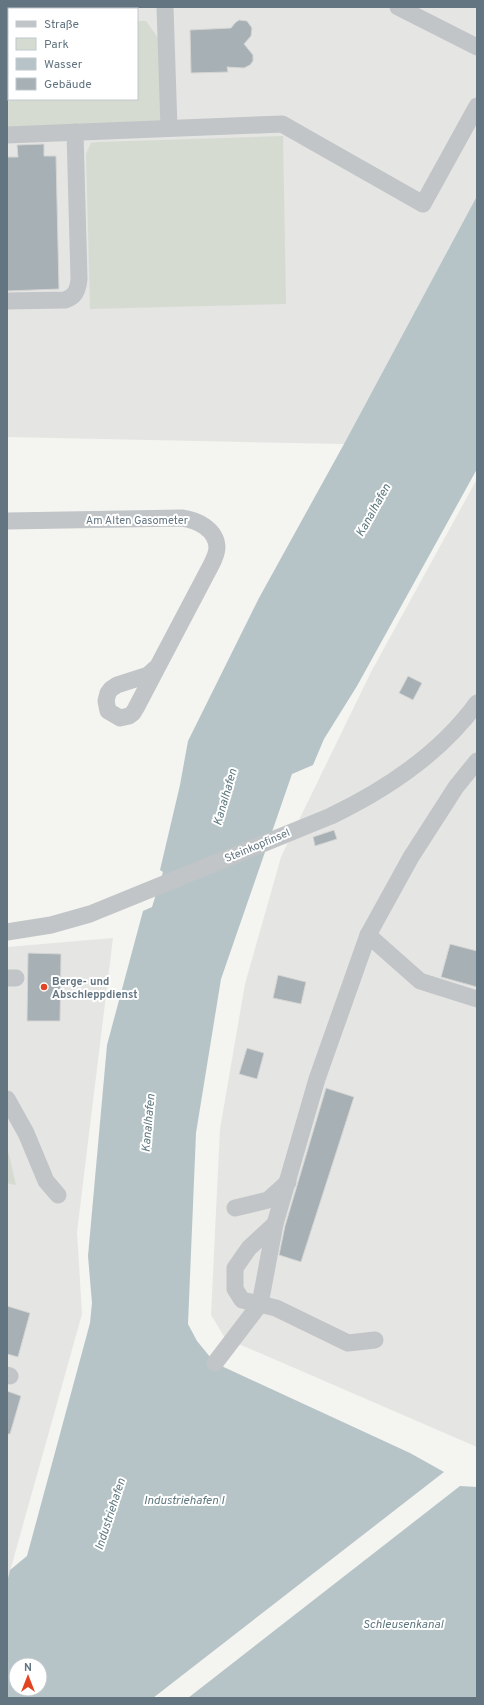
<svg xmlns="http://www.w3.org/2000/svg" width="484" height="1705" viewBox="0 0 484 1705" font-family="Overpass,sans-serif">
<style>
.built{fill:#e5e5e3;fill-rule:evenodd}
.green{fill:#d5dbd1}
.water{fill:#b6c4c7;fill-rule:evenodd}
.building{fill:#a7b0b5;stroke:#d5d5d3}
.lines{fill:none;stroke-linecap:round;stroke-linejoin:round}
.minor{stroke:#c1c5c8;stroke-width:17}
.poi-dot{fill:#e24322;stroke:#fff;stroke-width:1.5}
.labels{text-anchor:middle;stroke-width:4;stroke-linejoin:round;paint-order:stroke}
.street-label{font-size:11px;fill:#637581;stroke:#fff}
.poi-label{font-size:11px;font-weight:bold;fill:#637581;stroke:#fff;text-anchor:start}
.water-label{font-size:12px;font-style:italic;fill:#5f787f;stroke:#fff}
</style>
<rect width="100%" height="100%" fill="#f4f4f0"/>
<g class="built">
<path d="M 7,7 L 477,7 L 477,196 L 344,444 L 7,437 ZM 9,9 L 137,9 L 137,99 L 9,99 Z"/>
<polygon points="477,479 477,1447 225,1338 211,1315 220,1129 245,984 281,857 371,672"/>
<polygon points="113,938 77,1232 82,1314 7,1582 7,947"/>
</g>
<g class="green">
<polygon points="7,7 107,7 108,9 9,9 9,99 137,99 137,21 146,21 160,41 161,123 7,127"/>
<polygon points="283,136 286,304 90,309 86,154 91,143 98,142"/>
<polygon points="7,1150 9,1155 16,1185 7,1183"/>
</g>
<g class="water">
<path d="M 477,196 L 477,469 L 357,686 L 324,739 L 313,765 L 292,774 L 221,979 L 196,1133 L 188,1324 L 197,1341 L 215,1363 L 410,1453 L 444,1472 L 153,1698 L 7,1698 L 7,1582 L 10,1570 L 27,1556 L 90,1323 L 92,1303 L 88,1256 L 107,1045 L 143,911 L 152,907 L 163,872 L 160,870 L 180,785 L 188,741 L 259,598 L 344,444 ZM 16,1665 L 40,1665 L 40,1689 L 16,1689 Z"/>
<polygon points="460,1486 477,1487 477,1698 188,1698"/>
</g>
<g class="building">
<polygon points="239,20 247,21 252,28 251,36 244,44 253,55 253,61 250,65 244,68 227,67 228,72 191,73 190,30 231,28 235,23"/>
<polygon points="44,144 44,156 56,156 59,289 7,291 7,157 18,157 17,145"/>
<polygon points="408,676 422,683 413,700 399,693"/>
<polygon points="334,830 337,839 315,846 313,837"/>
<polygon points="450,944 477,951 477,987 441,977"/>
<polygon points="28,953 61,954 60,1021 27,1021"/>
<polygon points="278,975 306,982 301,1004 273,998"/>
<polygon points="247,1048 264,1053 257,1079 239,1074"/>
<polygon points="326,1088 354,1097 301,1262 279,1255 285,1226"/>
<polygon points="7,1306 30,1313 18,1357 7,1354"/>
<polygon points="7,1391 21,1396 10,1434 7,1434"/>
</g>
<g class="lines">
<g class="minor">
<polyline points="165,7 169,128"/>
<polyline points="398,7 477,47"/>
<polyline points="7,135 282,124 423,204 477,106"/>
<path d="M 7,301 L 65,300 C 75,297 78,290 79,279 L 75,132"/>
<path d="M 7,521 L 182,518 C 197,520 216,529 217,547 C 217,556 212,563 208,571 L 158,666 L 136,708 L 133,713 L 129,716 L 120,718 L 108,711 L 106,701 L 108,693 L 111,689 L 117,685 L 148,675 L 158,666"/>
<path d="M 7,932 L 51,925 L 90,914 L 331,816 C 387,789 440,754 477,703"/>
<polyline points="368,935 420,981 477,999"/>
<polyline points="7,978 16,978"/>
<polyline points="7,1099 26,1133 46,1181 58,1195"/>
<polyline points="235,1208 268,1200 288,1182"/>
<polyline points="275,1224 249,1248 235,1268 235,1289 242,1300 276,1308 348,1343 375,1340"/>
<polyline points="215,1363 260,1304 275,1224 317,1079 368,935 411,857 456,787 477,761"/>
<polyline points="7,1375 10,1376"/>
</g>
</g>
<circle class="poi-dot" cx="44" cy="987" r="4"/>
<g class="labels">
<g class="street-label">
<text x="137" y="524">Am Alten Gasometer</text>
<text transform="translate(257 845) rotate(-23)" y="4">Steinkopfinsel</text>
</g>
<g class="poi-label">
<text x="52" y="985">Berge- und<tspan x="52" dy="13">Abschleppdienst</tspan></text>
</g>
<g class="water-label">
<text transform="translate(373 510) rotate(-61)" y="4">Kanalhafen</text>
<text transform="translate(225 797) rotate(-74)" y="4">Kanalhafen</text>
<text transform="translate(148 1123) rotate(-85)" y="4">Kanalhafen</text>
<text x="184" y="1504">Industriehafen I</text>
<text transform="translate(110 1514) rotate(-72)" y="4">Industriehafen</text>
<text x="403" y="1628">Schleusenkanal</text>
</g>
</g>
<rect width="484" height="1705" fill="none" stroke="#637581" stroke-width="16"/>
<rect x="8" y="8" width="130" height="92" fill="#ffffff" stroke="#c1c8cd"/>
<rect x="16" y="21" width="20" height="6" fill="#c1c5c8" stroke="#c1c8cd"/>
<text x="44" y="28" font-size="12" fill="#637581">Straße</text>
<rect x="16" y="38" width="20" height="12" fill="#d5dbd1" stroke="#c1c8cd"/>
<text x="44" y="48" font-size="12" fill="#637581">Park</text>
<rect x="16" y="58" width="20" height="12" fill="#b6c4c7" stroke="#c1c8cd"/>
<text x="44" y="68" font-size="12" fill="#637581">Wasser</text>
<rect x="16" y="78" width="20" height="12" fill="#a7b0b5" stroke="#c1c8cd"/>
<text x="44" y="88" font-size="12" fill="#637581">Gebäude</text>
<g transform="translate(28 1677)"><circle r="19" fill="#ffffff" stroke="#c1c8cd"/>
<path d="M0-3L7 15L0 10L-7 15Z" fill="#e24322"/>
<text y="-6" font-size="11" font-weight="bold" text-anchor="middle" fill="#637581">N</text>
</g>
</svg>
